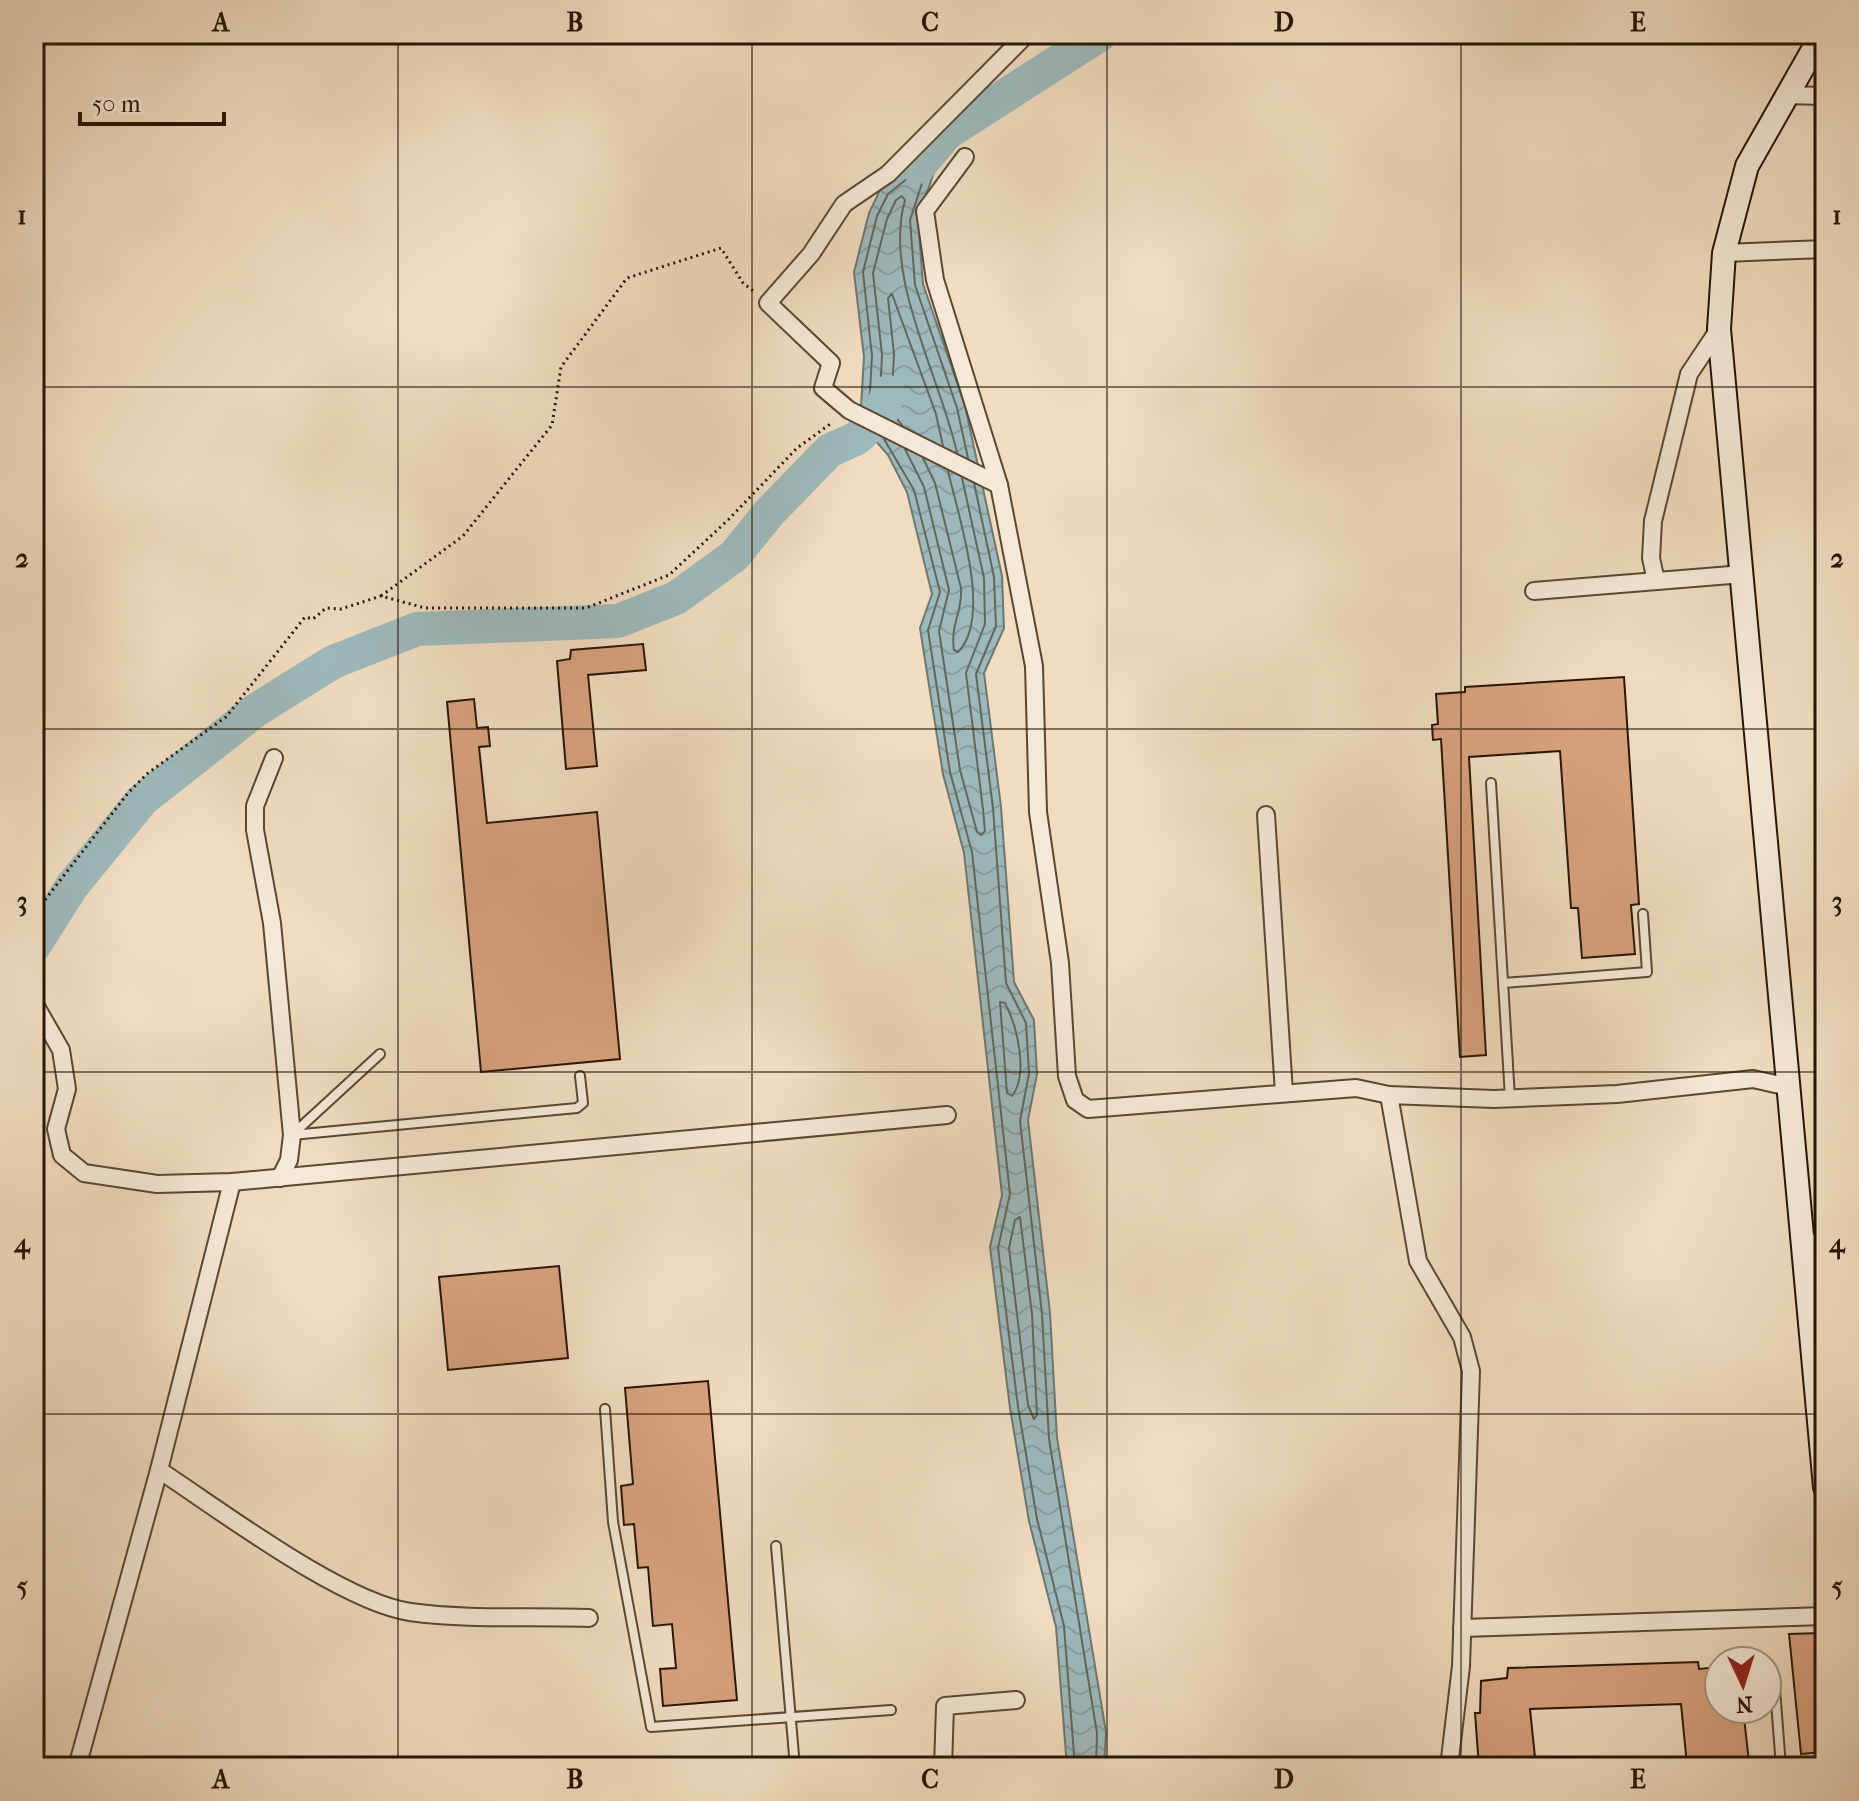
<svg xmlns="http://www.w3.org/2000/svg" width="1859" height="1801" viewBox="0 0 1859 1801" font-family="'IM FELL French Canon',serif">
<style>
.water{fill:url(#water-waves);stroke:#6e7771;stroke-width:2}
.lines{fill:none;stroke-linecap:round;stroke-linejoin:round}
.shore{stroke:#62675e;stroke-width:2}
.river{stroke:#9db9bb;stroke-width:34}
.building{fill:#d7a17e;stroke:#281502;stroke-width:2}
.lane-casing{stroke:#5a4732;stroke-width:12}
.street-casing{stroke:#5a4732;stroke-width:20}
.secondary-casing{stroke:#281502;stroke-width:26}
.path{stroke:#281502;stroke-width:3;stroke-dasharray:2 4;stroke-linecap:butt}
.lane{stroke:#f5e8d6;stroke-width:8}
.street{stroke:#f5e8d6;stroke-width:16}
.secondary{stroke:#f5e8d6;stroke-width:22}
.grid{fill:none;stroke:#281502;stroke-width:2;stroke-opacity:0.55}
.neatline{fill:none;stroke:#281502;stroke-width:3}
.grid-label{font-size:26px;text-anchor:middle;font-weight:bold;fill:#281502}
</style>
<defs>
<pattern id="water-waves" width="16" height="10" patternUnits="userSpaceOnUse" patternTransform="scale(2)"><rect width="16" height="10" fill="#9db9bb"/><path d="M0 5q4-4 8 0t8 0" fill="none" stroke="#879e9f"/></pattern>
</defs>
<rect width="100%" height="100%" fill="#f0dcc0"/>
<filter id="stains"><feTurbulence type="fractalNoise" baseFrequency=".0025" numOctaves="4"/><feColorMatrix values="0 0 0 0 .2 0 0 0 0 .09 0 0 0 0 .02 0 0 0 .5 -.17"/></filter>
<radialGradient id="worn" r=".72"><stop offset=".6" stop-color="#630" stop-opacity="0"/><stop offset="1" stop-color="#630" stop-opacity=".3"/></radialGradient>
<polygon class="water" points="947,133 918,220 923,284 965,406 1002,576 1004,628 984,673 1001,807 1014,982 1034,1020 1037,1074 1028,1120 1050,1313 1057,1438 1106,1732 1104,1767 1067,1767 1056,1627 1029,1521 1010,1408 990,1247 1002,1195 964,853 943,774 920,628 932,594 907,492 888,455 860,423 864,357 854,272 869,213 881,188"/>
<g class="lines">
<g class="shore">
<polyline points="869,409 872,356 863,272 877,216 888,194 923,166 926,171 910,220 915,285 957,408 968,458"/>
<path d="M 879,414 L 882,355 L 873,273 L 887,219 L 896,200 L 902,196 L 905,200 C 883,278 940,375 957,453"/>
<polyline points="902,425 891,412 894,354 888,298 892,294 936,414 943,446"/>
<polyline points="884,439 914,490 940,592 928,630 950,772 972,852 1010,1194 998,1248 1018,1407 1037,1519 1064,1626 1075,1767"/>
<polyline points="905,449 924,487 949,590 939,631 960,770 977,832 981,835 985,831 983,809 966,673 985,624 984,578 962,478"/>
<path d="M 923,458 L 935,483 L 961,588 C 963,611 950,625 954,650 L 958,652 C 993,617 958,515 948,471"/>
<polyline points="974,483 994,577 996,626 976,674 993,808 1006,983 1026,1023 1029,1073 1020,1121 1042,1314 1049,1439 1097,1733 1096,1767"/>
<path d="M 1000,1002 L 1005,1003 C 1017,1026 1029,1074 1012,1096 L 1007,1093 Z"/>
<polygon points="1020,1217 1032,1314 1037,1415 1034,1419 1028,1405 1009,1248 1015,1220"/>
</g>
<g class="river">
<polyline points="918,167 947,133 1101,34"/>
<polyline points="34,946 72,886 142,800 256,710 333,662 417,629 618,621 676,598 734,556 769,513 829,451 857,438 880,417 888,392"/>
</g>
</g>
<g class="building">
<polygon points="643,644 646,670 588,675 597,766 566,769 557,661 570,659 571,650"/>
<polygon points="1624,677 1639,904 1631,905 1635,954 1582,958 1578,908 1571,908 1560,751 1469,757 1486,1055 1460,1057 1441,739 1433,740 1432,725 1438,724 1436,694 1465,692 1465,687"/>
<polygon points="474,699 477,728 488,727 490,746 479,747 487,823 597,812 620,1059 481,1072 447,702"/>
<polygon points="559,1266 568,1358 448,1370 439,1277"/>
<polygon points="708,1381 737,1700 663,1706 660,1669 676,1668 672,1624 653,1626 648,1567 638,1568 634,1524 624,1525 621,1486 633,1484 625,1388"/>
<polygon points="1821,1633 1825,1752 1801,1754 1789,1634"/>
<polygon points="1698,1662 1699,1669 1719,1667 1719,1709 1743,1709 1749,1762 1687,1765 1681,1704 1530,1709 1536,1767 1479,1767 1475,1713 1480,1713 1481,1681 1507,1678 1508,1668"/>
</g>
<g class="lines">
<defs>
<g id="lane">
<polyline points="1491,783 1510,1098"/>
<polyline points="1503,983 1647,972 1643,914"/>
<polyline points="293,1134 380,1054"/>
<polyline points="292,1135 577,1108 583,1103 580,1076"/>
<polyline points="605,1409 613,1522 651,1727 891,1710"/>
<polyline points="776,1546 795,1767"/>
<polyline points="1775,1689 1781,1767"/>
</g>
<g id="street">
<polyline points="1784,95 1825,96"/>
<polyline points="965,157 925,211 935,280 999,485 849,410 823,388 831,363 768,303 811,254 844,204 888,174 1027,34"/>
<polyline points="1724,253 1825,249"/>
<polyline points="999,485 1034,666 1038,812 1060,963 1067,1076 1075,1100 1088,1109 1356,1088 1389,1095 1494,1099 1617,1094 1753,1079 1789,1087"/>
<polyline points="1656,581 1651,558 1653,521 1689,374 1719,329"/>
<polyline points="1534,591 1743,574"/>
<polyline points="274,758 255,806 255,830 272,923 292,1135 289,1160 280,1178"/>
<polyline points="1266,815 1284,1093"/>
<polyline points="34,1003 61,1050 67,1089 56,1129 62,1155 84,1173 157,1184 232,1182 947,1115"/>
<polyline points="1389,1095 1418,1261 1462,1337 1471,1371 1461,1666 1449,1767"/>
<polyline points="1805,1244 1825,1241"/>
<path d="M 159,1470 C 220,1510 342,1602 410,1612 C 468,1620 530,1616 589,1618"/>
<polyline points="1462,1628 1825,1616"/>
<polyline points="77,1767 159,1470 232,1182"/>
<polyline points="943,1767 945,1706 1016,1700"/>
</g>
<polyline id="secondary" points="1822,34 1747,166 1724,253 1719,329 1825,1487"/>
</defs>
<use href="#lane" class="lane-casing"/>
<use href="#street" class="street-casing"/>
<use href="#secondary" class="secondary-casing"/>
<g class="path">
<polyline points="381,596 463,536 552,425 561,367 627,278 721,248 743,283 756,293"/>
<polyline points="34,914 128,793 148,773 226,717 305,617 313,619 326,608 341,609 381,596 425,608 586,608 669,575 729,519 797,448 833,422"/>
</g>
<use href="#lane" class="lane"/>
<use href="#street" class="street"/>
<use href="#secondary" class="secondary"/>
</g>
<path class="grid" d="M 398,34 L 398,1767M 752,34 L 752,1767M 1107,34 L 1107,1767M 1461,34 L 1461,1767M 34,387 L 1825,387M 34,729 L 1825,729M 34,1072 L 1825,1072M 34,1414 L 1825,1414"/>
<rect width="1859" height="1801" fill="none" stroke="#f0dcc0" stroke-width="88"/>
<g transform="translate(1743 1685) rotate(176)"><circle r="38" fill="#f5e8d6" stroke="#a39481" stroke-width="2"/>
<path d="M0-6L14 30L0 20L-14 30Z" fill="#8f2418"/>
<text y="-12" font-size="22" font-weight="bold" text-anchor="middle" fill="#281502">N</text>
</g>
<path d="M80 112v12h144v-12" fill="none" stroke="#281502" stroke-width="4"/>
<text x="92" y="112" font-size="24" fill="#281502" stroke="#f5e8d6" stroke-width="6" paint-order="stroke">50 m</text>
<rect x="44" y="44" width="1771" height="1713" class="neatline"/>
<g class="grid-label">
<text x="221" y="31">A</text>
<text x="575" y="31">B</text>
<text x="930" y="31">C</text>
<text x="1284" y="31">D</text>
<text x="1638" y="31">E</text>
<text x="22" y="224">1</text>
<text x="1837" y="224">1</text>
<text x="22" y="567">2</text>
<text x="1837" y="567">2</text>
<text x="22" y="910">3</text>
<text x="1837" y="910">3</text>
<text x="22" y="1252">4</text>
<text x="1837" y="1252">4</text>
<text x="22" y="1595">5</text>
<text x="1837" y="1595">5</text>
<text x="221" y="1788">A</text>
<text x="575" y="1788">B</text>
<text x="930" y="1788">C</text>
<text x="1284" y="1788">D</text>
<text x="1638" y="1788">E</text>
</g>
<rect width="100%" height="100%" filter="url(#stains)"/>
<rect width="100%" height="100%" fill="url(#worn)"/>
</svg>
